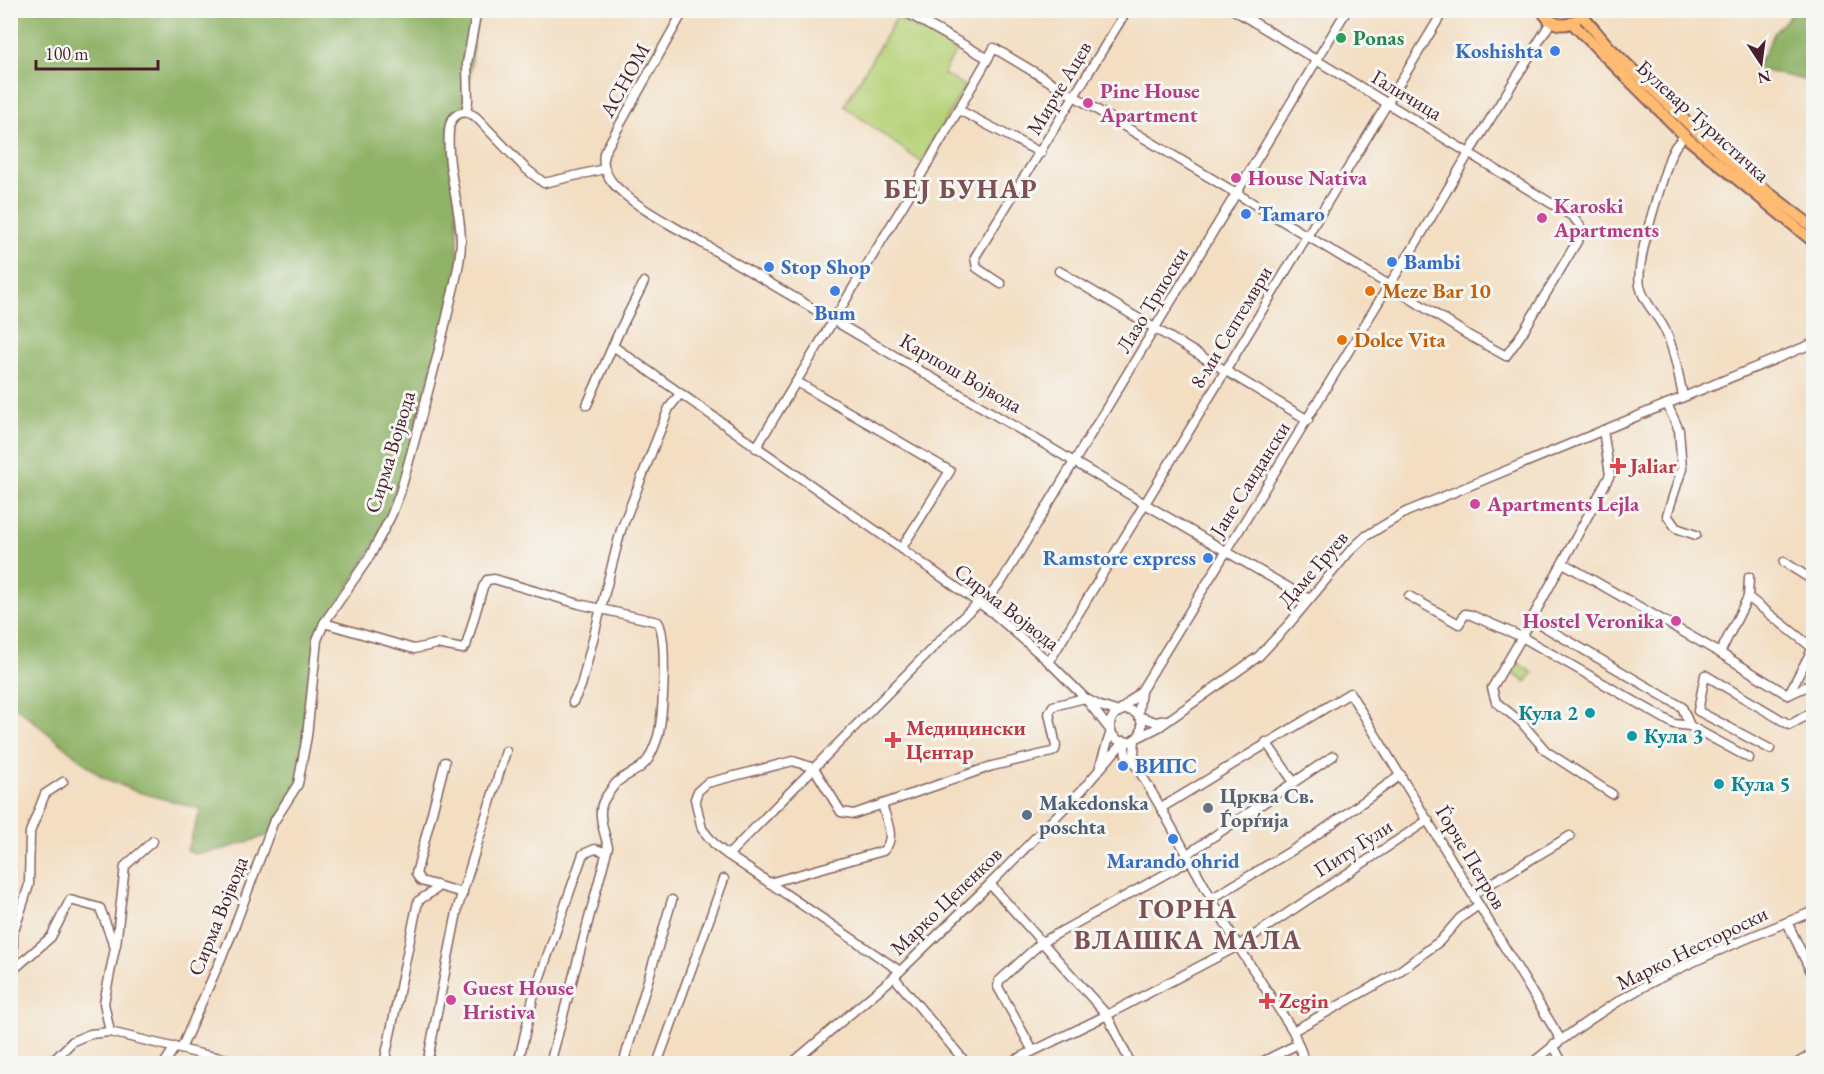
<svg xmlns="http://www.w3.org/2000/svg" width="1824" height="1074" viewBox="0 0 1824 1074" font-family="'EB Garamond',serif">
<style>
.green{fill:#b6d177;stroke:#807851;stroke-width:1.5}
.forest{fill:#90b368;stroke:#6d694a;stroke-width:1.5}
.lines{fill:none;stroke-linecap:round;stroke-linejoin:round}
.minor-casing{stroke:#856260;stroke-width:11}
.major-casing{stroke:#856260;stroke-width:14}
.minor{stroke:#fff;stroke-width:8}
.major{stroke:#febb71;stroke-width:10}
.leisure-dot{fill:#2e9e5b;stroke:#f6f6f2;stroke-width:2}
.shop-dot{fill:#3f7fe0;stroke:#f6f6f2;stroke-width:2}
.hotel-dot{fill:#d1479c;stroke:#f6f6f2;stroke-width:2}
.food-dot{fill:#e8710a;stroke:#f6f6f2;stroke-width:2}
.health-dot{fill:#e0444e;stroke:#f6f6f2;stroke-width:2}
.culture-dot{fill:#0f9aa8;stroke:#f6f6f2;stroke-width:2}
.worship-dot{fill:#6b7280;stroke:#f6f6f2;stroke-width:2}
.service-dot{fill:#5c6f8a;stroke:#f6f6f2;stroke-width:2}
.labels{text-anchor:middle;stroke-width:6;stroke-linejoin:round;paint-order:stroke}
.leisure-label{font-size:21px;font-weight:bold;fill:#27864d;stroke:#f6f6f2;text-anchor:start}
.shop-label{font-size:21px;font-weight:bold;fill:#366cbe;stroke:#f6f6f2;text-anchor:start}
.street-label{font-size:21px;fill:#4a1f2b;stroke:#f6f6f2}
.hotel-label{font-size:21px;font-weight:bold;fill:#b23c85;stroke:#f6f6f2;text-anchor:start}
.food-label{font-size:21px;font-weight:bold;fill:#c56008;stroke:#f6f6f2;text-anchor:start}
.health-label{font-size:21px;font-weight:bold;fill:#be3a42;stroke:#f6f6f2;text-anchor:start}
.culture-label{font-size:21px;font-weight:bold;fill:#0d838f;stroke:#f6f6f2;text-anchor:start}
.worship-label{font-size:21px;font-weight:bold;fill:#5b616d;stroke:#f6f6f2;text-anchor:start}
.service-label{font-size:21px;font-weight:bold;fill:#4e5e75;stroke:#f6f6f2;text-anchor:start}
.district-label{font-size:27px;font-weight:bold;letter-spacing:1.5px;fill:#7e4f53;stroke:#f6f6f2}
</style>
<rect width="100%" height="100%" fill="#f6f6f2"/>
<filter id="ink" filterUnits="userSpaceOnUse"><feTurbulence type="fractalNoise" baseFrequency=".0167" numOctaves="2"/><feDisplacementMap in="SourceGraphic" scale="12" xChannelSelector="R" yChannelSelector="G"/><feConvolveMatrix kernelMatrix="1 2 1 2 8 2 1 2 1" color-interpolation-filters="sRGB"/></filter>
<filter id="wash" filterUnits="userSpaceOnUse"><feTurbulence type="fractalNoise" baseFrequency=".008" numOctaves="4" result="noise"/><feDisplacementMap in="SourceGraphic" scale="24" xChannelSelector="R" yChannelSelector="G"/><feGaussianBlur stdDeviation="1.35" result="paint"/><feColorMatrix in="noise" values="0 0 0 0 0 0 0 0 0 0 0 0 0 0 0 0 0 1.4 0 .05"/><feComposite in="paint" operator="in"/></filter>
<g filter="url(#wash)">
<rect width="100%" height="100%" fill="#f3dec2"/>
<g class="green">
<polygon points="897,17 956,51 943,74 965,86 921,162 844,106"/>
<polygon points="1515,661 1533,673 1526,682 1509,671"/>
</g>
<g class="forest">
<polygon points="11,11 477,11 466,112 449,125 457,211 459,269 391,516 317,640 298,784 269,835 224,849 194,854 187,850 201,809 135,791 102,777 11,703"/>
<polygon points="1795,11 1813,11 1813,82 1754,68 1764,54 1775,32"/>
</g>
</g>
<g filter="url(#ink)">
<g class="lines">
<defs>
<g id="minor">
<path d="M 684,10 L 604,153 C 601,170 610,182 622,192 C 645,213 676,227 702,243 C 757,276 812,308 867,340 C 1015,425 1160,515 1309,599"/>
<polyline points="902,10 987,58"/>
<polyline points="959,110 1041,153"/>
<polyline points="466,112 468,101 467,63 477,10"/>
<polyline points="1059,271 1308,420"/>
<polyline points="1001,284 977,268 975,257 1127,10"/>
<polyline points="613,346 993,613 1049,662 1085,698 1111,731 1100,766"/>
<polyline points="797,382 950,471 901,549"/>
<path d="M 1683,396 C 1678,374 1675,351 1665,330 C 1658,315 1643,302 1640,286 C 1635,261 1661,185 1670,157 L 1675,147 L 1684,136"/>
<polyline points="1667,404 1679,430 1682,469 1667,515 1676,528 1696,535"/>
<polyline points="587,405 618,334 644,282"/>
<polyline points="1603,430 1610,475 1522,637 1674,724 1690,726 1749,758"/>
<path d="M 756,448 L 910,194 L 994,48 L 1389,285 L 1468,335 L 1506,356 L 1523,332 L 1578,240 C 1584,229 1580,224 1572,216 L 1234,10"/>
<polyline points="1784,562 1814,581"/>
<polyline points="1563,563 1720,653 1788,695 1814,683"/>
<polyline points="1409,596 1459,624 1465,614 1471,615 1522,637 1492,688 1496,702 1521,722 1546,751 1612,794"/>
<polyline points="1748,597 1814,649"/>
<polyline points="1531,619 1682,707 1690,726"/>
<path d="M 324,623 L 414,649 L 437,644 L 463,649 L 466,646 L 483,587 L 487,580 L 494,579 L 579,604 L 658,622 C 668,637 663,717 658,736 C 656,743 652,752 649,758 C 640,772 627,773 616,783 C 612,788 606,796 603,802 C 597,814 605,834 608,847 L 550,1064"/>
<polyline points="1720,653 1748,597 1749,577"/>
<polyline points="1049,662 1444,10"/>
<polyline points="1141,691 1138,716 1156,722 1166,720"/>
<polyline points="1788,695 1814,646"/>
<polyline points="573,702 581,686 621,530 669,408 680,394"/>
<circle cx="1126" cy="726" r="16"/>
<polyline points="1124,741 1126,755 1137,767 1161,808 1238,946 1293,1031 1306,1064"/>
<polyline points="1266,742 1293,781"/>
<polyline points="1770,749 1698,711 1705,675 1790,725 1814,711"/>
<polyline points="445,762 416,874 421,881 463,893"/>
<polyline points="1137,767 1134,755 1135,739 1159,727 1259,656 1289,624 1349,552 1366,536 1406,512 1814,343"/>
<polyline points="63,782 45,794 30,832 29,885 13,934 13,970 51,937 70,900 100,908 115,948 104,1003 110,1032"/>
<polyline points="1161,808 1350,693 1561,1040"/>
<polyline points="728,855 716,846 702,829 695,799 698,791 707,783 793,761 814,768 841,812 854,814 992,766 1052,752 1055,750 1056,746 1049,713 1053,706 1085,698 1100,706 1119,712 1141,691 1389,285 1412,250 1469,153 1551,22"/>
<polyline points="1186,855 1333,756"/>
<path d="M 769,883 L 883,851 C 897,839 886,820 882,804"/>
<polyline points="990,884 1107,1015 1131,1064"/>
<polyline points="1473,894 1570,836"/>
<polyline points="1211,899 1306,842 1401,775"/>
<polyline points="1787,922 1814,978"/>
<polyline points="116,945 125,866 153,841"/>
<polyline points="900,971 728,855 968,612 991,594 1002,581 1347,10"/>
<polyline points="894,977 967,1064"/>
<polyline points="1293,1031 1397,973 1440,941 1460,918 1479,905"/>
<polyline points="1553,1045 1563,1064"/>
<path d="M 181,1049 L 231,936 L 273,823 L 298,784 L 307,736 L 317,640 L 324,623 L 370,556 L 391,516 L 400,493 C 417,432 435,370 449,308 C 454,285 461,263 461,240 C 460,203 446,169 449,131 C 450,115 462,107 476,117 L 525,168 L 544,183 L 604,169"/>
<polyline points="1033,1051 998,987 999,981 1042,942 1189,861"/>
<polyline points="50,1064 73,1041 90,1034 110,1032 205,1055 253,1064"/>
<polyline points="164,1064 175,1047"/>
<polyline points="384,1064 418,901 435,890 437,885"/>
<polyline points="427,1064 458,907 506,751"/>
<polyline points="518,1064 534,994 583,854 595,849 606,852"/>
<polyline points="623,1064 672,900"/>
<polyline points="657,1064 724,879"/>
<polyline points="791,1064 894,977 990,884 1082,790 1124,741"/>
<polyline points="1007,1064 1107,1015 1238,946 1428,820"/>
<polyline points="1258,1064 1298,1044"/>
<path d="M 1531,1064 C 1565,1036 1602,1010 1641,988 C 1696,958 1756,935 1814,911"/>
<polyline points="1796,1064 1814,1053"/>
</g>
<g id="major">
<path d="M 1542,10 C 1549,24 1563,29 1576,20"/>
<polyline points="1581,14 1608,46 1696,131 1756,183 1814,228"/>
<polyline points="1572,23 1687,138 1814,242"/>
</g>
</defs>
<use href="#minor" class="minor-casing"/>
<use href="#major" class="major-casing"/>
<use href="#minor" class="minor"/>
<use href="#major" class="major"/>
</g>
</g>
<circle class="leisure-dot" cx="1341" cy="38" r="6"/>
<g class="shop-dot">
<circle cx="1555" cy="51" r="6"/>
<circle cx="1246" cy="214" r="6"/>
<circle cx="1392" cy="262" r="6"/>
<circle cx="769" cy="267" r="6"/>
<circle cx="835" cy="291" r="6"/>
<circle cx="1208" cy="558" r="6"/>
<circle cx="1123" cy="766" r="6"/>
<circle cx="1173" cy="839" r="6"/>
</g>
<g class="hotel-dot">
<circle cx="1088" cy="103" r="6"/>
<circle cx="1236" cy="178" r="6"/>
<circle cx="1542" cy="218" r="6"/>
<circle cx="1475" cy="504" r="6"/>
<circle cx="1676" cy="621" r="6"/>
<circle cx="451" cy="1000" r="6"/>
</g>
<g class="food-dot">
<circle cx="1370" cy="291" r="6"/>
<circle cx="1342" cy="340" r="6"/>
</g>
<g class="health-dot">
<path d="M1615 457h6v6h6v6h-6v6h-6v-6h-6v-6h6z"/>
<path d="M890 731h6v6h6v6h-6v6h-6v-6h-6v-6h6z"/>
<path d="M1264 992h6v6h6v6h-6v6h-6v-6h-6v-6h6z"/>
</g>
<g class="culture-dot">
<circle cx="1590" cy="713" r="6"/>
<circle cx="1632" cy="736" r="6"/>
<circle cx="1719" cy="784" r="6"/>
</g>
<circle class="worship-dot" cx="1208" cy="808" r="6"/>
<circle class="service-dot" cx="1027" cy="815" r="6"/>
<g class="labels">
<g class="leisure-label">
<text x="1353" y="45">Ponas</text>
</g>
<g class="shop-label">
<text x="1543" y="58" text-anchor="end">Koshishta</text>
<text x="1258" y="221">Tamaro</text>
<text x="1404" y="269">Bambi</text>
<text x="781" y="274">Stop Shop</text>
<text x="835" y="320" text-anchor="middle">Bum</text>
<text x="1196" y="565" text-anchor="end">Ramstore express</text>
<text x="1135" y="773">ВИПС</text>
<text x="1173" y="868" text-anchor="middle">Marando ohrid</text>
</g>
<g class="street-label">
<text transform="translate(625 80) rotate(-61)" y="7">АСНОМ</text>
<text transform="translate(1059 88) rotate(-59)" y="7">Мирче Ацев</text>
<text transform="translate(1407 95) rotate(31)" y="7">Галичица</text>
<text transform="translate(1703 121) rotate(42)" y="7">Булевар Туристичка</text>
<text transform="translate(1152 300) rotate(-59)" y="7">Лазо Трпоски</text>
<text transform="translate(1231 327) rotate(-59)" y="7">8-ми Септември</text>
<text transform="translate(961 373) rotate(30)" y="7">Карпош Војвода</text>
<text transform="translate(390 452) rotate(-73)" y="7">Сирма Војвода</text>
<text transform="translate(1250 479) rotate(-58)" y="7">Јане Сандански</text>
<text transform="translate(1313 569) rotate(-49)" y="7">Даме Груев</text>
<text transform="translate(1007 607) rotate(38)" y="7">Сирма Војвода</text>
<text transform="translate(1353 848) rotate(-33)" y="7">Питу Гули</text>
<text transform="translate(1471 857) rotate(59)" y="7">Ѓорче Петров</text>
<text transform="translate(946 901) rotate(-44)" y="7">Марко Цепенков</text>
<text transform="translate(218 916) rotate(-68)" y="7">Сирма Војвода</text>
<text transform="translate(1692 948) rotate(-26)" y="7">Марко Нестороски</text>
</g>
<g class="hotel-label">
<text x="1100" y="98">Pine House<tspan x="1100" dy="24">Apartment</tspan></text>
<text x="1248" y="185">House Nativa</text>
<text x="1554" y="213">Karoski<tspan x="1554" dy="24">Apartments</tspan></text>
<text x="1487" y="511">Apartments Lejla</text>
<text x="1664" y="628" text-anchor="end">Hostel Veronika</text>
<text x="463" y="995">Guest House<tspan x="463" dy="24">Hristiva</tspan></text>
</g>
<g class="food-label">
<text x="1382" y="298">Meze Bar 10</text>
<text x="1354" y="347">Dolce Vita</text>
</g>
<g class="health-label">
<text x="1630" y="473">Jaliar</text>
<text x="906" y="735">Медицински<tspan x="906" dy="24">Центар</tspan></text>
<text x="1279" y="1008">Zegin</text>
</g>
<g class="culture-label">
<text x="1578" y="720" text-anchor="end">Кула 2</text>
<text x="1644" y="743">Кула 3</text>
<text x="1731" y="791">Кула 5</text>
</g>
<g class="worship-label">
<text x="1220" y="803">Црква Св.<tspan x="1220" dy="24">Ѓoрѓијa</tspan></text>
</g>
<g class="service-label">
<text x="1039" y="810">Makedonska<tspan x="1039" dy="24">poschta</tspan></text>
</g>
<g class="district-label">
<text x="961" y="198">БЕЈ БУНАР</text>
<text x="1188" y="918">ГОРНА<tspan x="1188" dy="31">ВЛАШКА МАЛА</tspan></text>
</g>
</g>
<rect width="1824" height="1074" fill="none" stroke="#f6f6f2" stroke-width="36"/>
<g transform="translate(1761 63) rotate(167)" stroke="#f6f6f2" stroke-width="4.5" paint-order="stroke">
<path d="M0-4.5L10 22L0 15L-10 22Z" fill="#4a1f2b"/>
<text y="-9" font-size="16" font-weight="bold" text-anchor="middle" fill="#4a1f2b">N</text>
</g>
<path d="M36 60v9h122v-9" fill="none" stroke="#4a1f2b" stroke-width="3"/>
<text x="45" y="60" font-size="18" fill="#4a1f2b" stroke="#f6f6f2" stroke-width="4.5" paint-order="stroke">100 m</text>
</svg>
